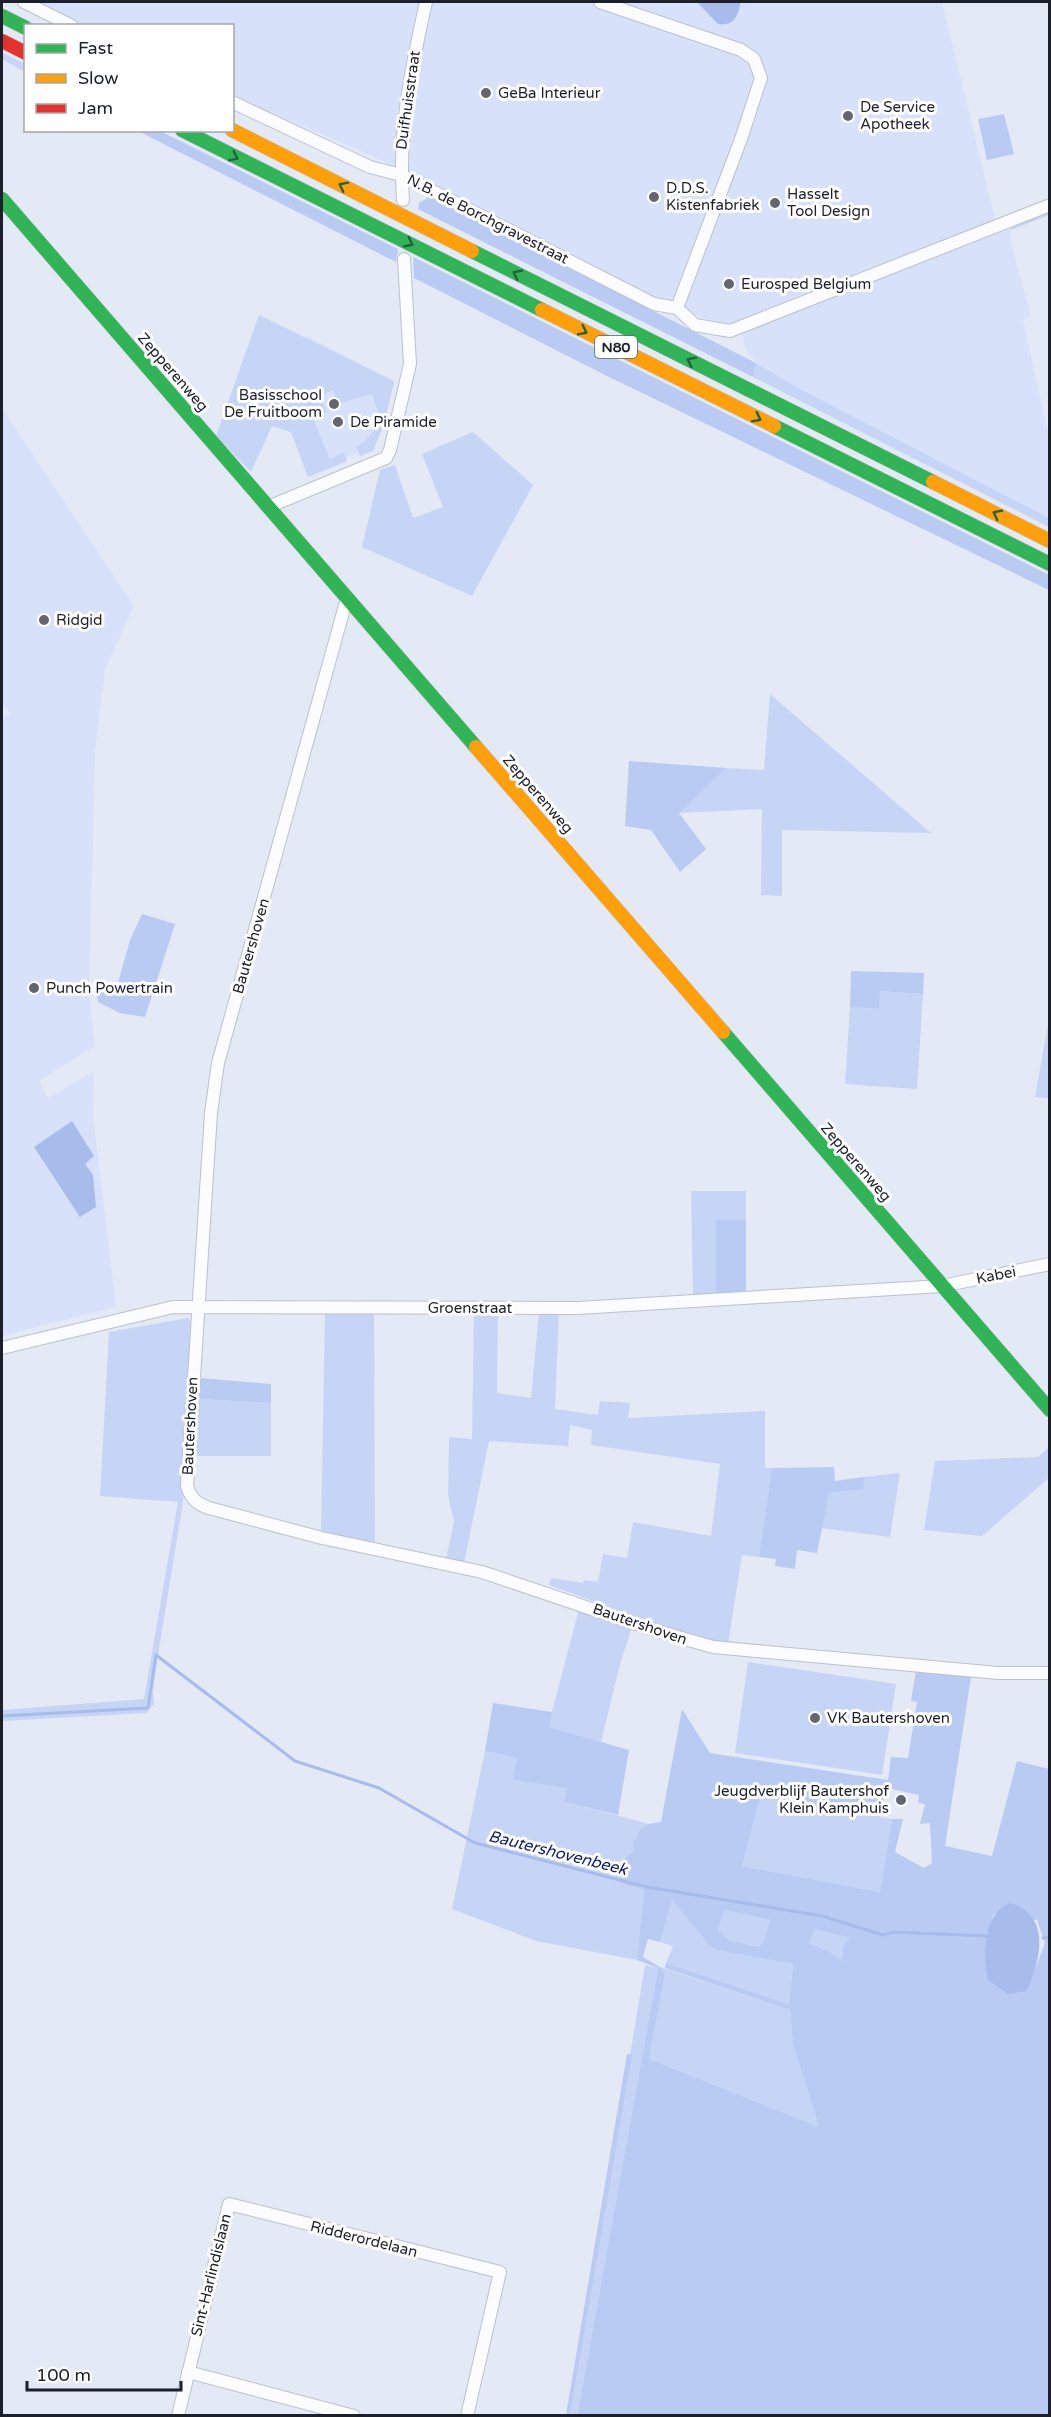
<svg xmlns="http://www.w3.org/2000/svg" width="1051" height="2417" viewBox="0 0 1051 2417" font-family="'Varela Round',sans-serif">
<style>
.built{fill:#d7e2fa}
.green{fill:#c6d5f6}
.forest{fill:#b9cbf3;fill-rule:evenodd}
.water{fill:#a7bceb}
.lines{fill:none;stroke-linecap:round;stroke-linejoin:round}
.stream{stroke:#a7bceb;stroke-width:3}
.street-casing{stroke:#bcc1cc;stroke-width:14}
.fast-casing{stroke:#bcc1cc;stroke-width:15}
.slow-casing{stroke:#bcc1cc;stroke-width:15}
.jam-casing{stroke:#bcc1cc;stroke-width:15}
.street{stroke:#fbfcfe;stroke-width:12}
.fast{stroke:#30b455;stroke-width:14}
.slow{stroke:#ff9f0a;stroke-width:14}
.jam{stroke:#e5322d;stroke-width:14}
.oneway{stroke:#24633d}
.poi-dot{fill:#616671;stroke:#fff;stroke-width:2}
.labels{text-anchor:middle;stroke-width:6;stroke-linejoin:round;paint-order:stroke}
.shield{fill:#fff;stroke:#5f636a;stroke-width:1.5}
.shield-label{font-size:14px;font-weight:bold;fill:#1b202a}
.poi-label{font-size:15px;fill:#1b202a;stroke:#fff;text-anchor:start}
.street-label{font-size:15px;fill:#1b202a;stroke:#fff}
.water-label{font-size:16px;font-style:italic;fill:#0c1f66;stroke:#fff}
</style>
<rect width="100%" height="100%" fill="#e3e9f5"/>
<g class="built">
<polygon points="30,2 599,2 724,38 620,2 942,2 998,231 1011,224 1011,243 1031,317 1023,320 1049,437 1049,518 798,388 756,363 746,350 742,333 664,302 410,173 233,95 232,26 80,25"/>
<polygon points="307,336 395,383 375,445 307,474 291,432 272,425"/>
<polygon points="2,408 134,606 105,669 95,750 89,994 95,1046 39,1081 48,1098 94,1071 93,1116 116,1307 2,1336 2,720 10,714 5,705 2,706"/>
</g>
<g class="green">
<polygon points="2,52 25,64 25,72 2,59"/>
<polygon points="1049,210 1049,215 1011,230 1011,224"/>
<polygon points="259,315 394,381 384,424 373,451 360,456 356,447 365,441 381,422 372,394 338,404 333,390 320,396 327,412 313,419 330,459 344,452 347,461 308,477 291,432 272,426 251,472 216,436"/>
<polygon points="756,363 798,388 1049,518 1049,527 753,377"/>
<polygon points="473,432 533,485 472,596 362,547 380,470 395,465 413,518 443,507 422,454"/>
<polygon points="770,694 931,833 782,830 782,896 761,895 762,809 678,813 726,768 764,770"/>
<polygon points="880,991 923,994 917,1089 845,1084 850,1007 878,1009"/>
<polygon points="1049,1019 1049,1098 1035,1097"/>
<polygon points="691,1191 746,1191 746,1220 716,1220 716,1295 693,1296"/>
<polygon points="325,1312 374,1312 375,1545 321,1533"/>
<polygon points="539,1312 559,1312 555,1409 598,1415 600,1401 630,1403 628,1418 765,1411 765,1468 772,1468 759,1557 742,1555 728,1644 675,1631 549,1585 551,1578 583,1583 584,1580 598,1582 603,1554 627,1558 633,1522 711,1536 720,1464 591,1445 592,1430 570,1425 568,1446 489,1441 464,1563 446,1559 454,1522 448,1495 449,1437 472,1439 474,1314 498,1314 497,1393 531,1398"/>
<polygon points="188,1318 192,1324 183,1502 159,1649 153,1690 154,1704 146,1713 2,1721 2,1710 144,1699 178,1502 100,1496 109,1332"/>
<polygon points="198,1399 271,1403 271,1456 194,1456"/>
<polygon points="1049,1447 1049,1478 982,1536 924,1530 935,1461 1038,1457"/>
<polygon points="900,1473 890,1537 820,1528 829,1493 863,1489 863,1477"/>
<polygon points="579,1609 632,1627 620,1664 601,1742 548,1727"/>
<polygon points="748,1662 896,1684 882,1775 735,1753"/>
<path d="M 485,1751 L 517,1758 L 514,1780 L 568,1788 L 566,1802 L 649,1824 C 638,1830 632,1837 635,1851 L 617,1862 L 644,1888 L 637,1960 L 536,1941 L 452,1909 Z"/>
<polygon points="760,1796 892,1819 880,1892 742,1866"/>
<polygon points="672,1900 708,1944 716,1950 793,1964 789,2004 666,1963 673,1946 660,1942"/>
<polygon points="725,1910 770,1920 763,1943 758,1947 729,1940 718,1930"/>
<polygon points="814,1929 851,1938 843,1947 842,1961 828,1951 808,1944"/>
<polygon points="645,1965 658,1968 577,2415 570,2416"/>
<polygon points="660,1967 790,2010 793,2044 819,2127 649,2059 665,1975"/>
</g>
<g class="forest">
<polygon points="1004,114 1014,154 987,160 978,119"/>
<polygon points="138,131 160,131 398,249 396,262"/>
<polygon points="429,197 756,363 753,377 418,209 419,203"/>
<polygon points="413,257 1049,575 1049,590 607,376 414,278"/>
<polygon points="629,761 726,768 679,813 706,849 680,872 651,830 625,826"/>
<polygon points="142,914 175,924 145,1017 120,1013 98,1002 96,990 116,990 130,940"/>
<polygon points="851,971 924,973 923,994 880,991 879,1009 850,1007"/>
<polygon points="716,1220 746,1220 746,1293 716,1295"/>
<polygon points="200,1378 271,1384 271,1403 198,1399"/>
<polygon points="834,1467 835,1481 863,1477 864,1489 829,1493 817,1553 797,1550 795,1569 775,1566 776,1559 759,1557 772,1468"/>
<path d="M 916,1670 L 971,1677 L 945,1846 L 992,1856 L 1017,1761 L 1049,1769 L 1049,2415 L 577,2416 L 658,1968 L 637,1960 L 644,1889 C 628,1886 616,1885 612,1867 L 634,1851 L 633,1844 L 639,1830 L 649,1824 L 661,1822 L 682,1709 L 710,1753 L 888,1780 L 891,1757 L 908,1758 L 917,1702 L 911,1701 ZM 887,1788 L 919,1795 L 918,1803 L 925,1804 L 920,1824 L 930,1823 L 932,1863 L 924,1868 L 895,1852 L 903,1819 L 892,1819 L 880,1892 L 742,1866 L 760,1797 L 879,1817 ZM 672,1900 L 708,1944 L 716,1950 L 793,1964 L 789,2004 L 666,1963 L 665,1968 L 790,2010 L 793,2044 L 819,2127 L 649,2059 L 665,1975 L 660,1967 L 643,1957 L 648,1939 L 660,1942 ZM 725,1910 L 770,1920 L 763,1943 L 758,1947 L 729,1940 L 718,1930 ZM 994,1914 L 1037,1920 L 1045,1943 L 1027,1991 L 986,1940 ZM 814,1929 L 850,1938 L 843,1947 L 842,1961 L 828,1951 L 809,1944 Z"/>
<polygon points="493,1703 552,1712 549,1727 629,1750 618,1815 565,1802 567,1788 513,1780 517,1758 485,1751"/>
<polygon points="627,2054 632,2055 570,2415 566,2415"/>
</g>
<g class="water">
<path d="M 697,2 L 741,2 C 737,17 735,26 718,24 Z"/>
<polygon points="72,1121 94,1156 85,1164 93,1175 96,1207 80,1217 34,1147"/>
<path d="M 1011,1903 C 1051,1917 1041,1958 1027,1991 L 1008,1994 L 988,1980 C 983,1955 982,1913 1011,1903 Z"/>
</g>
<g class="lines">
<g class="stream">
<polyline points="2,1716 148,1708 156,1655 295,1761 379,1788 475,1843 647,1887 822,1916 883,1935 893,1932 988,1936"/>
<polyline points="1043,1938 1050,1937"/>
<polyline points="617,2416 623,2416"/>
</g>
<defs>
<g id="street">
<polyline points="24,2 72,26"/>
<polyline points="600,2 741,50 754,59 761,78 741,139 677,308"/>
<polyline points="232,102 370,167 401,175 654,304 677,308 695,325 730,331 1050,205"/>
<path d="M 403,200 C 398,130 411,69 426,2"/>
<polyline points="268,507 386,458 390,450 410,364 404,259"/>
<path d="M 347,598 L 218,1063 L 211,1113 L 187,1486 C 191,1499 197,1504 209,1508 L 322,1538 L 482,1572 L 657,1631 L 713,1647 L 998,1673 L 1050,1673"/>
<polyline points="2,1348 173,1307 578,1308 942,1286 1050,1264"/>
<polyline points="188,2372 354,2416"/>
<polyline points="178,2416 229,2204 500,2272 467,2416"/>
</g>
<g id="fast">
<polyline points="2,16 26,28"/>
<polyline points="182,130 542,310"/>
<polyline points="2,199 476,747"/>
<polyline points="472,251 933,482"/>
<polyline points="774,426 1050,564"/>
<polyline points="723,1032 1050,1410"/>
</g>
<g id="slow">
<polyline points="232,130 472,251"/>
<polyline points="542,310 774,426"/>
<polyline points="933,482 1050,541"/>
<polyline points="476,747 723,1032"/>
</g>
<polyline id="jam" points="2,41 26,53"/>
</defs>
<use href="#street" class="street-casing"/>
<use href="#fast" class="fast-casing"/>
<use href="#slow" class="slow-casing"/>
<use href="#jam" class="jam-casing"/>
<use href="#street" class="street"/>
<use href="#fast" class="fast"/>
<use href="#slow" class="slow"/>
<use href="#jam" class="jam"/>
</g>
<defs><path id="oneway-chevron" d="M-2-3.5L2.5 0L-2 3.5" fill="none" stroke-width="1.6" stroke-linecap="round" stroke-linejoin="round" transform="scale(1.5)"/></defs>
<g class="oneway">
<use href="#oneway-chevron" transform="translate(234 157) rotate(26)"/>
<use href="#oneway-chevron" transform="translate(343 186) rotate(-153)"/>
<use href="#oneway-chevron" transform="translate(409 243) rotate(27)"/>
<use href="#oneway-chevron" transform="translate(517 274) rotate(-153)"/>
<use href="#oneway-chevron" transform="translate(583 331) rotate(27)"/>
<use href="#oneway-chevron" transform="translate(691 361) rotate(-153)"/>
<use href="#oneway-chevron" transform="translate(757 418) rotate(27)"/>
<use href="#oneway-chevron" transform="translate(997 514) rotate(-153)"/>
</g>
<g class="poi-dot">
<circle cx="486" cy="93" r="6"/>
<circle cx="848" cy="116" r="6"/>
<circle cx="654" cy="197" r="6"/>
<circle cx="775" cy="203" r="6"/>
<circle cx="729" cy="284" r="6"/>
<circle cx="334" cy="404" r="6"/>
<circle cx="338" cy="422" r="6"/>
<circle cx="44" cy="620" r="6"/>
<circle cx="34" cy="988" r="6"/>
<circle cx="815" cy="1718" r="6"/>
<circle cx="901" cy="1800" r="6"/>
</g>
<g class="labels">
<rect class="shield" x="595" y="336" width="42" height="22" rx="4.5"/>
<g class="shield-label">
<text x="616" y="352">N80</text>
</g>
<g class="poi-label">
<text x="498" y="98">GeBa Interieur</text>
<text x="860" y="112">De Service<tspan x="860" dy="17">Apotheek</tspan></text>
<text x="666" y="193">D.D.S.<tspan x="666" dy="17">Kistenfabriek</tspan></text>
<text x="787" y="199">Hasselt<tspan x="787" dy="17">Tool Design</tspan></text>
<text x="741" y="289">Eurosped Belgium</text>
<text x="322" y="400" text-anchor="end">Basisschool<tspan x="322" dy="17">De Fruitboom</tspan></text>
<text x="350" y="427">De Piramide</text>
<text x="56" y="625">Ridgid</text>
<text x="46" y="993">Punch Powertrain</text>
<text x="827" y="1723">VK Bautershoven</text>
<text x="889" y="1796" text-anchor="end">Jeugdverblijf Bautershof<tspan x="889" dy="17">Klein Kamphuis</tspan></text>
</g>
<g class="street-label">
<text transform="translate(408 100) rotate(-82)" y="5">Duifhuisstraat</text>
<text transform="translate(488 219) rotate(27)" y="5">N.B. de Borchgravestraat</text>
<text transform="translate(173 372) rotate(49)" y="5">Zepperenweg</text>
<text transform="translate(538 794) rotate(49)" y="5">Zepperenweg</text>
<text transform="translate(251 946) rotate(-74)" y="5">Bautershoven</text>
<text transform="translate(856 1162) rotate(49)" y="5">Zepperenweg</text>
<text transform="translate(996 1275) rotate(-11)" y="5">Kabei</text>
<text x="470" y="1313">Groenstraat</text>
<text transform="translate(190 1426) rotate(-87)" y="5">Bautershoven</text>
<text transform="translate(640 1624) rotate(19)" y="5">Bautershoven</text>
<text transform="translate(364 2239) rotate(14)" y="5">Ridderordelaan</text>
<text transform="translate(211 2275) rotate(-76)" y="5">Sint-Harlindislaan</text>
</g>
<g class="water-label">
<text transform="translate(558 1852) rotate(14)" y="6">Bautershovenbeek</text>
</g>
</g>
<rect width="1051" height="2417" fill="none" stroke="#1b202a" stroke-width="6"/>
<rect x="24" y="24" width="210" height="108" fill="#ffffff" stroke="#a4a6aa" stroke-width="1.5"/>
<rect x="36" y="44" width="30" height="9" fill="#30b455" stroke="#a4a6aa" stroke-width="1.5"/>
<text x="78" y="54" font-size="18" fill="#1b202a">Fast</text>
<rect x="36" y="74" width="30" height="9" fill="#ff9f0a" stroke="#a4a6aa" stroke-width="1.5"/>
<text x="78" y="84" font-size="18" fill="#1b202a">Slow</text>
<rect x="36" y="104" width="30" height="9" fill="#e5322d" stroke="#a4a6aa" stroke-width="1.5"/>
<text x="78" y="114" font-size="18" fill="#1b202a">Jam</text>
<path d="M27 2381v9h154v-9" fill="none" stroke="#1b202a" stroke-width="3"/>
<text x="36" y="2381" font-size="18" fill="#1b202a" stroke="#ffffff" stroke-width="4.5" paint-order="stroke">100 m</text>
</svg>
